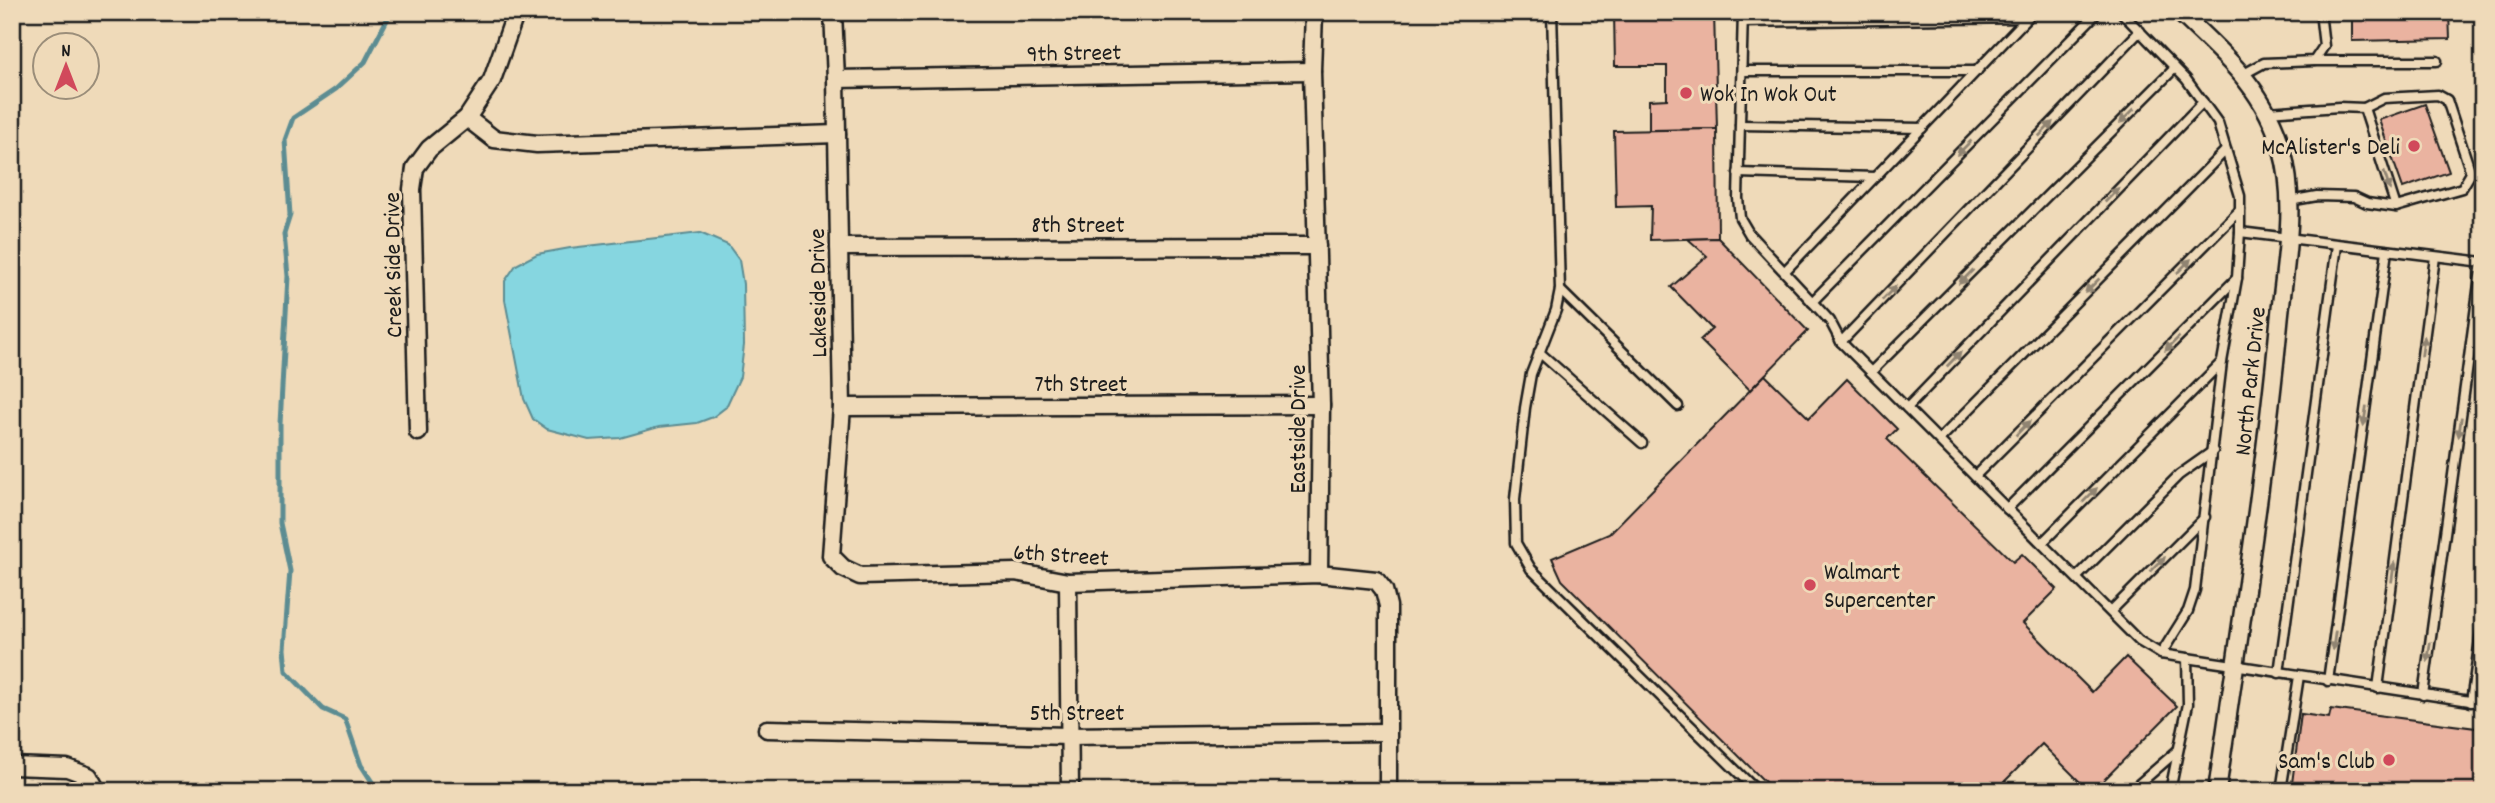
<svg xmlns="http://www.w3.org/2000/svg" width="2495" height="803" viewBox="0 0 2495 803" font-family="Dekko,sans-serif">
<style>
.water{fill:#86d6e0;stroke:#5c8c92;stroke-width:2}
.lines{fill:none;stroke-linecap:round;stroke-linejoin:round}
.stream{stroke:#5c8c92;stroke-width:5}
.building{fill:#eab3a0;stroke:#1c1c1c;stroke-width:2}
.service-casing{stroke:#1c1c1c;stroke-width:13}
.minor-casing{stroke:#1c1c1c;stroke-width:21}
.service{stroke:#efdab9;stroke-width:8}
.minor{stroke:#efdab9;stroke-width:16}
.oneway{fill:#908472}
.poi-dot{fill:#d1495b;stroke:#efdab9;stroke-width:2.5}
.labels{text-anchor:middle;stroke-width:6;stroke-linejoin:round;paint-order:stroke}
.street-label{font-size:24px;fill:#1c1c1c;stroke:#efdab9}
.poi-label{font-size:24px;fill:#1c1c1c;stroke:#efdab9;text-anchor:start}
</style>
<rect width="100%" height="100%" fill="#efdab9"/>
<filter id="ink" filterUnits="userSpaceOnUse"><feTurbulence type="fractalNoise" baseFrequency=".0143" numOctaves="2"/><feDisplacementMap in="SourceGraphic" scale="14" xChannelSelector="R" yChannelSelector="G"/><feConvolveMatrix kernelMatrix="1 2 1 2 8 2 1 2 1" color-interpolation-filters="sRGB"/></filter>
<g filter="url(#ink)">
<polygon class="water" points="700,233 728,245 739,260 743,284 744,345 740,377 726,407 713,417 697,423 659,427 620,438 589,440 547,429 533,419 524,399 505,300 505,281 516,265 537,254 570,248"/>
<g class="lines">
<polyline class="stream" points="378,791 361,765 345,719 323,709 286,671 284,649 290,571 280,523 280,424 288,276 284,234 290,215 285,140 293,118 336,89 365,62 391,12"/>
</g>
<g class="building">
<polygon points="1614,12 1714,12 1717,129 1649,130 1649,100 1667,99 1667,66 1615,66"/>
<polygon points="2352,12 2449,12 2450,39 2352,41"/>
<polygon points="2425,104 2449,172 2403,188 2379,120"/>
<polygon points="1717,129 1718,238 1650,240 1651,206 1616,207 1614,131"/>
<polygon points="1718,238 1808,331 1750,390 1700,340 1712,329 1671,287 1707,256 1688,239"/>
<polygon points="1765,375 1809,418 1847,379 1897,429 1887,439 2013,562 2022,554 2057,589 2023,623 2092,692 2126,657 2177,706 2093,791 2089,791 2042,744 1995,791 1774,791 1562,580 1552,558 1609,534"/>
<polygon points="2331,709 2483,729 2483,791 2291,791 2301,714 2329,718"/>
</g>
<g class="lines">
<defs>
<g id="service">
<polyline points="1552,12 1560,290 1556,310 1531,374 1525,408 1515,499 1516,543 1531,569 1757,791"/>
<polyline points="1743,12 1738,198 1740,218 1750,235 1830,321 1841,342 2139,641 2161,654 2187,658 2483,703"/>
<polyline points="2121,12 2186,79 2218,123 2240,196 2240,232 2237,278 2222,362 2195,590 2188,611 2161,654"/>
<polyline points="1743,22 2027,18"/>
<polyline points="2314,61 2437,61"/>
<polyline points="1742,71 1977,71"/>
<polyline points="2242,75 2264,63 2314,61 2324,46 2320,12"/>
<polyline points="2364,108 2396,207"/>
<polyline points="2267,112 2339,107 2364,108 2384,98 2438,95 2447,100 2471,173 2462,188 2396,207 2367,203 2354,197 2317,196 2289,201"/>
<polyline points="1740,125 1922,128"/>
<polyline points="1738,173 1875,177"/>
<polyline points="2240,232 2483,262"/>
<polyline points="1785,271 2033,12"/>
<polyline points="1560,290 1678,406"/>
<polyline points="1812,302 2098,12"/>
<polyline points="1841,342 2140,31"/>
<polyline points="1539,352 1642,443"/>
<polyline points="1871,372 2175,68"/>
<polyline points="1907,408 2203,102"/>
<polyline points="1939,440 2226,150"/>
<polyline points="1975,476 2240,210"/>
<polyline points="2007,509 2237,278"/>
<polyline points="2042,543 2222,362"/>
<polyline points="2077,577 2179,475 2213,451"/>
<polyline points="2111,611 2205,517"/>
<polyline points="2279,673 2337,245"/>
<polyline points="2328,681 2387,251"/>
<polyline points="2378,688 2435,257"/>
<polyline points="2423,695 2482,262"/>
<polyline points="2471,702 2483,619"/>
<polyline points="2131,791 2177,751"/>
<polyline points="2170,791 2188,704 2187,658"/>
<polyline points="2281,791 2299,676"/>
</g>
<g id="minor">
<polyline points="833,12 836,79 842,407 831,556 843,568 860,576 1015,572 1068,582 1319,574 1376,580 1384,590 1388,606 1388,791"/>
<polyline points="1314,12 1312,71 1321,405 1319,574"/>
<path d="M 2179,12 C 2223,54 2265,88 2282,150 C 2298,205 2284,268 2279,323 C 2264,480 2239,635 2217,791"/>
<polyline points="836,79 1312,71"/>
<polyline points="467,118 494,139 537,144 837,134"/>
<polyline points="839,247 1317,246"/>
<polyline points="842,407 1321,405"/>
<polyline points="418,432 412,189 415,168 429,149 467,118 492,80 516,12"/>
<polyline points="1068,582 1070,791"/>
<polyline points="767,729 1069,736 1387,732"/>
<polyline points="12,766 67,768 89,776 97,791"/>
</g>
</defs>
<use href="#service" class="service-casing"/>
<use href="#minor" class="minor-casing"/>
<use href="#service" class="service"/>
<use href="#minor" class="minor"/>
</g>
<defs><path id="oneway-solid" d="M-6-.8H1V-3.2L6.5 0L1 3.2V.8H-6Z" transform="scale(1.75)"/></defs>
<g class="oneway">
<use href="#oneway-solid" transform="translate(2127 116) rotate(135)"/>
<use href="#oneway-solid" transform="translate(2046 129) rotate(-46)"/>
<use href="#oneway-solid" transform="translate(1964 148) rotate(135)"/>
<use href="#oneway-solid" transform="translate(2387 181) rotate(72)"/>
<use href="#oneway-solid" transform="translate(2112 195) rotate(-46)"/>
<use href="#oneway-solid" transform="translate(2184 266) rotate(-45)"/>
<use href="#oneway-solid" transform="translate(1966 277) rotate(135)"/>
<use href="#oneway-solid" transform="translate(2092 286) rotate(135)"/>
<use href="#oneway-solid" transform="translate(1889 293) rotate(-46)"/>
<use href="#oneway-solid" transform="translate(2172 344) rotate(135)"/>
<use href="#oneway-solid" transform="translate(2423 346) rotate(-82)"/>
<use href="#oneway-solid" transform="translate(1954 359) rotate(-46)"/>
<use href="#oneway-solid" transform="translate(2365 416) rotate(98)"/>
<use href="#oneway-solid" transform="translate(2460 427) rotate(98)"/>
<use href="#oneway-solid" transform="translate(2023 428) rotate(-45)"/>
<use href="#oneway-solid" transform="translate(2090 495) rotate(-45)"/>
<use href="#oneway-solid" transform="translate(2158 564) rotate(-45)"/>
<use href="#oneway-solid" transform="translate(2393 572) rotate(-82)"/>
<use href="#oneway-solid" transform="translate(2334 641) rotate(98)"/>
<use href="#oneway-solid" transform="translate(2429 652) rotate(98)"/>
</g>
</g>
<g class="poi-dot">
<circle cx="1686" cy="93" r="7"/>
<circle cx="2414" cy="146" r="7"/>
<circle cx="1810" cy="585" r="7"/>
<circle cx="2389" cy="760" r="7"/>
</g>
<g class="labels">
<g class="street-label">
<text transform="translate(1074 52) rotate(-1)" y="8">9th Street</text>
<text x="1078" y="232">8th Street</text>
<text transform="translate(392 265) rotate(-91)" y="8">Creek Side Drive</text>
<text transform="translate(817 293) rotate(-91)" y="8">Lakeside Drive</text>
<text transform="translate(2249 381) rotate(-84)" y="8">North Park Drive</text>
<text x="1081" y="391">7th Street</text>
<text transform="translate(1297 429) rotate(-90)" y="8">Eastside Drive</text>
<text transform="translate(1061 554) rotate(4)" y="8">6th Street</text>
<text x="1077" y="720">5th Street</text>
</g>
<g class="poi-label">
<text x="1700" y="101">Wok In Wok Out</text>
<text x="2400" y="154" text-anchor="end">McAlister's Deli</text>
<text x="1824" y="579">Walmart<tspan x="1824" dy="28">Supercenter</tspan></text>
<text x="2375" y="768" text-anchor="end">Sam's Club</text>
</g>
</g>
<rect width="2495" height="803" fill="none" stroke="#efdab9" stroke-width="42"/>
<rect x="21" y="21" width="2453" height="761" fill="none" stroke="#1c1c1c" stroke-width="2.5" filter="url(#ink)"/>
<g transform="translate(66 66)"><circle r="33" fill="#efdab9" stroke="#9b8e7a" stroke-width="2"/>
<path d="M0-5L12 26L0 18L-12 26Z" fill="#d1495b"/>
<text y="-10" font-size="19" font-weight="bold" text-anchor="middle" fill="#1c1c1c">N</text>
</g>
</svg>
